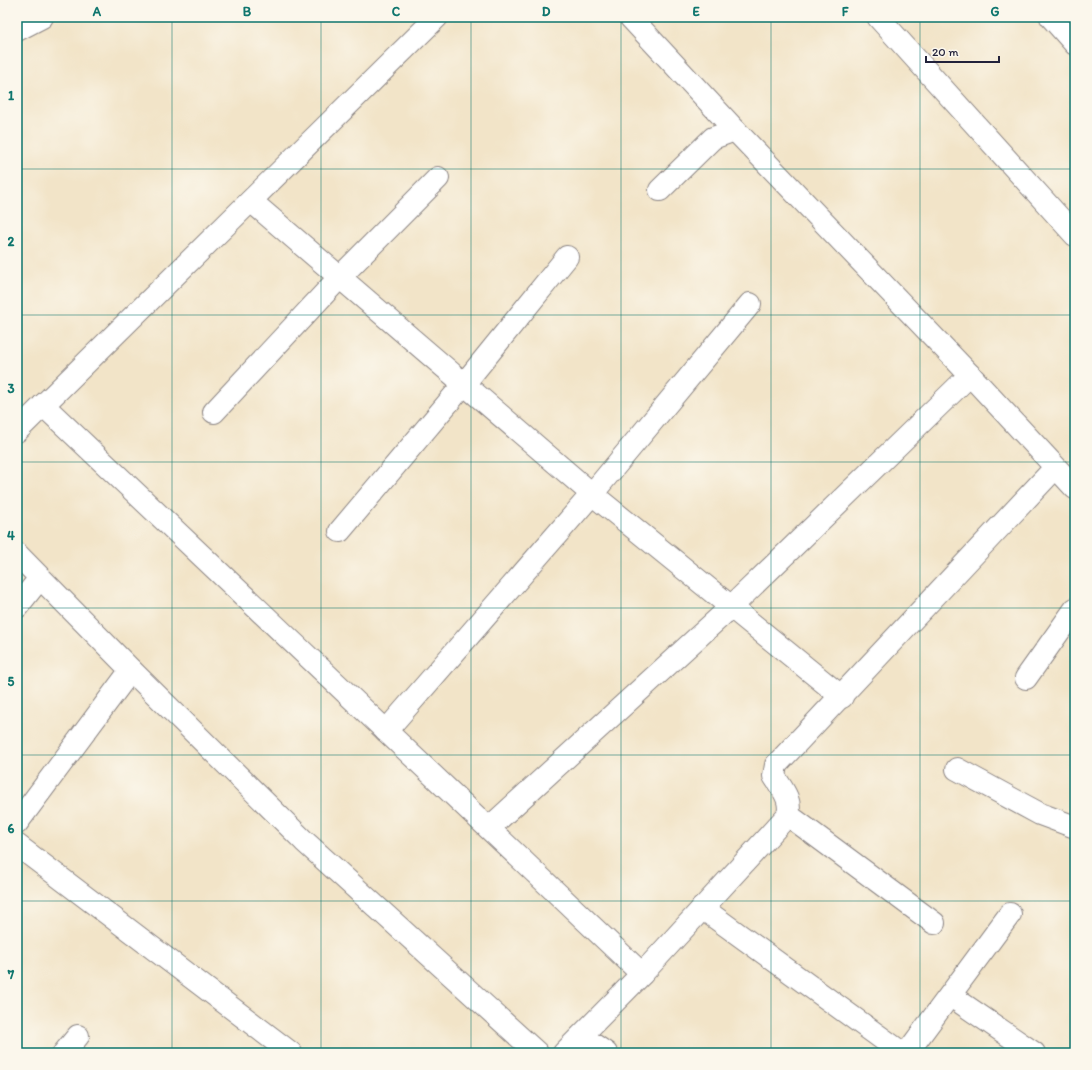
<svg xmlns="http://www.w3.org/2000/svg" width="1092" height="1070" viewBox="0 0 1092 1070" font-family="Itim,sans-serif">
<style>
.lines{fill:none;stroke-linecap:round;stroke-linejoin:round}
.street-casing{stroke:#8a8382;stroke-width:24}
.street{stroke:#fff;stroke-width:22}
.grid{fill:none;stroke:#0f766e;stroke-width:1;stroke-opacity:0.55}
.neatline{fill:none;stroke:#0f766e;stroke-width:1.5}
.grid-label{font-size:13px;text-anchor:middle;font-weight:bold;fill:#0f766e}
</style>
<rect width="100%" height="100%" fill="#fbf7ec"/>
<filter id="ink" filterUnits="userSpaceOnUse"><feTurbulence type="fractalNoise" baseFrequency=".025" numOctaves="2"/><feDisplacementMap in="SourceGraphic" scale="8" xChannelSelector="R" yChannelSelector="G"/><feConvolveMatrix kernelMatrix="1 2 1 2 8 2 1 2 1" color-interpolation-filters="sRGB"/></filter>
<filter id="wash" filterUnits="userSpaceOnUse"><feTurbulence type="fractalNoise" baseFrequency=".012" numOctaves="4" result="noise"/><feDisplacementMap in="SourceGraphic" scale="16" xChannelSelector="R" yChannelSelector="G"/><feGaussianBlur stdDeviation="0.9" result="paint"/><feColorMatrix in="noise" values="0 0 0 0 0 0 0 0 0 0 0 0 0 0 0 0 0 1.4 0 .05"/><feComposite in="paint" operator="in"/></filter>
<g filter="url(#wash)">
<rect width="100%" height="100%" fill="#f2e4c8"/>
</g>
<g filter="url(#ink)">
<g class="lines">
<defs>
<g id="street">
<polyline points="630,17 735,130 970,375 1075,488"/>
<polyline points="878,17 1075,235"/>
<polyline points="1051,17 1075,44"/>
<polyline points="17,30 42,17"/>
<polyline points="660,190 713,138 735,130"/>
<polyline points="251,201 592,494 842,697"/>
<polyline points="43,405 642,974"/>
<polyline points="214,412 339,278 438,178"/>
<polyline points="17,431 437,17"/>
<polyline points="340,531 464,384 567,257"/>
<polyline points="17,554 131,670 304,841 537,1053"/>
<polyline points="17,607 40,578"/>
<polyline points="1026,678 1075,609"/>
<polyline points="386,731 592,494 750,304"/>
<polyline points="957,769 1040,814 1075,827"/>
<polyline points="788,815 934,923"/>
<polyline points="17,823 131,670"/>
<polyline points="489,828 732,606 970,375"/>
<polyline points="17,845 291,1053"/>
<polyline points="702,908 902,1053"/>
<polyline points="951,996 1034,1053"/>
<polyline points="581,1036 606,1053"/>
<polyline points="64,1053 78,1036"/>
<path d="M 564,1053 L 642,974 L 788,815 C 792,799 782,789 774,776 L 776,765 L 1055,468"/>
<polyline points="907,1053 1010,914"/>
</g>
</defs>
<use href="#street" class="street-casing"/>
<use href="#street" class="street"/>
</g>
</g>
<path class="grid" d="M 172,17 L 172,1053M 321,17 L 321,1053M 471,17 L 471,1053M 621,17 L 621,1053M 771,17 L 771,1053M 920,17 L 920,1053M 17,169 L 1075,169M 17,315 L 1075,315M 17,462 L 1075,462M 17,608 L 1075,608M 17,755 L 1075,755M 17,901 L 1075,901"/>
<rect width="1092" height="1070" fill="none" stroke="#fbf7ec" stroke-width="44"/>
<path d="M926 56v6h73v-6" fill="none" stroke="#22223b" stroke-width="2"/>
<text x="932" y="56" font-size="12" fill="#22223b" stroke="#fbf7ec" stroke-width="3" paint-order="stroke">20 m</text>
<rect x="22" y="22" width="1048" height="1026" class="neatline"/>
<g class="grid-label">
<text x="97" y="16">A</text>
<text x="247" y="16">B</text>
<text x="396" y="16">C</text>
<text x="546" y="16">D</text>
<text x="696" y="16">E</text>
<text x="845" y="16">F</text>
<text x="995" y="16">G</text>
<text x="11" y="100">1</text>
<text x="11" y="246">2</text>
<text x="11" y="393">3</text>
<text x="11" y="540">4</text>
<text x="11" y="686">5</text>
<text x="11" y="833">6</text>
<text x="11" y="979">7</text>
</g>
</svg>
